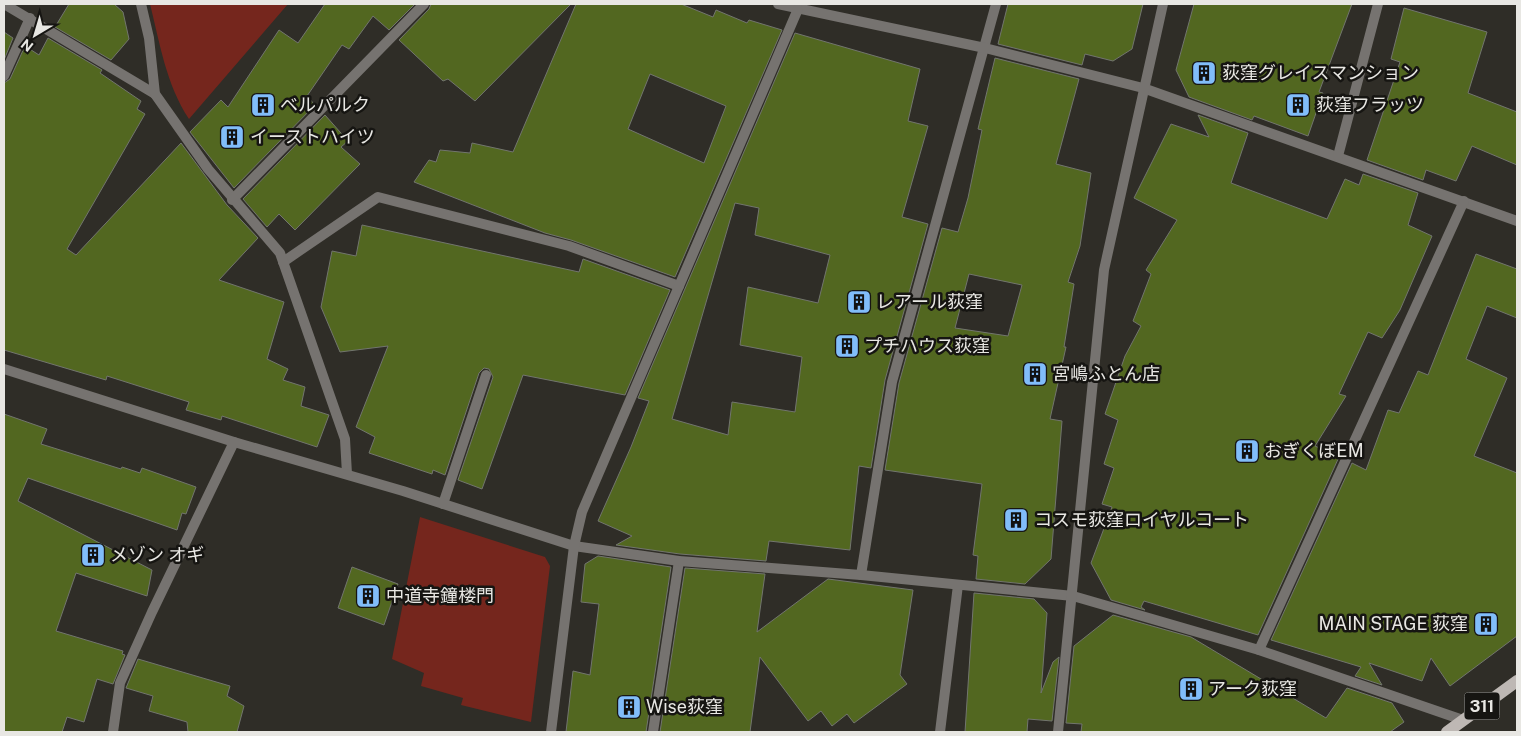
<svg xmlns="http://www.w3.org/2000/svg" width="1521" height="736" viewBox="0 0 1521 736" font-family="'Public Sans','Noto Sans JP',sans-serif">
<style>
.green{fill:#75261d}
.building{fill:#526720;stroke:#72756e;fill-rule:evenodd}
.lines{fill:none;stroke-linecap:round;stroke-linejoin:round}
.service{stroke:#767370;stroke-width:10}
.minor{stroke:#767370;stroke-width:10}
.tertiary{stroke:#767370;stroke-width:10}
.primary{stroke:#beb8b4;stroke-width:12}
.labels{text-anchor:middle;stroke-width:5;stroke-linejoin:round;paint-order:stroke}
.shield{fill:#161512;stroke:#a9a8a4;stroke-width:1}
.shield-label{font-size:16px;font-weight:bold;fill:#e8e7e3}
.poi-label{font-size:18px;fill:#e8e7e3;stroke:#161512;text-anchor:start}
</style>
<rect width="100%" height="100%" fill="#2f2d27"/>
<g class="green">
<path d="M 150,4 L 288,4 L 189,119 C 166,84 160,44 150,4 Z"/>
<polygon points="420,517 545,557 550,566 531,722 461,705 463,698 421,686 424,673 392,659"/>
</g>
<g class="building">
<polygon points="69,4 114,4 123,12 129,39 111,60 55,27"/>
<polygon points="325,4 415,4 389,30 373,16 349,49 342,45 307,96 315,105 234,188 190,132 221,100 228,107 279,30 298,43"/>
<polygon points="431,4 571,4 475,101 448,79 443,81 399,40 429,9"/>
<path d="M 576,4 L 681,4 L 713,17 L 716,10 L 747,23 L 749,20 L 782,30 L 675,277 L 571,240 L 545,233 L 414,182 L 429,160 L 436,162 L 440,150 L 470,153 L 472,143 L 513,152 ZM 650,74 L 726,106 L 704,163 L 628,129 Z"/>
<polygon points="1008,4 1143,4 1132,49 1113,61 1085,54 1082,65 998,44"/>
<polygon points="1194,4 1352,4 1319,92 1323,93 1308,136 1254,116 1252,120 1189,97 1176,70"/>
<polygon points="1404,8 1487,32 1468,93 1517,112 1517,165 1472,146 1456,181 1426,170 1423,180 1367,160 1400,62 1391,59"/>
<polygon points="4,32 13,38 4,60"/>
<path d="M 795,33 L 920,69 L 908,121 L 928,126 L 902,217 L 928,224 L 885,380 L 871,468 L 859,466 L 850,550 L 769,541 L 766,561 L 680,554 L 616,545 L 632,536 L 598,521 L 631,447 L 649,401 L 638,398 ZM 735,203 L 759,208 L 755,235 L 830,255 L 818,303 L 748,287 L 740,345 L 802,357 L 795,412 L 732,402 L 728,435 L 672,419 Z"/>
<polygon points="48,38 102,70 100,73 141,101 137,109 145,114 67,249 76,255 181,143 227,205 258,238 219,280 284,302 267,359 288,369 283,380 305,387 301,406 329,415 317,447 222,416 221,420 186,410 189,402 107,376 106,380 4,350 4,83 10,79 25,46 39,55"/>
<path d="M 995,58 L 1079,79 L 1056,164 L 1091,173 L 1080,246 L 1068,282 L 1074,284 L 1064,347 L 1066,347 L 1050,419 L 1062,421 L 1051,559 L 1025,584 L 976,579 L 978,556 L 973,555 L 982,484 L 885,470 L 899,383 L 942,228 L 958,232 L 968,198 L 982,130 L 978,129 ZM 969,274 L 1022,285 L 1008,336 L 955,328 Z"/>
<polygon points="325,115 348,141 341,147 360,164 295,230 279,214 267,227 243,199"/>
<polygon points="1198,115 1248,133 1231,183 1327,219 1345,179 1359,185 1363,174 1418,193 1408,225 1432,236 1400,310 1382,338 1368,332 1339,394 1346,396 1315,446 1339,457 1258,635 1144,601 1141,607 1145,610 1111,600 1091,563 1112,507 1102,504 1114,468 1104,464 1118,420 1105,414 1125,356 1141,326 1133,321 1151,274 1146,270 1177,220 1134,198 1171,124 1209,137"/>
<polygon points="362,225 579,272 583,259 670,290 625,395 523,375 482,489 458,480 493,377 489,369 484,368 479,373 445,475 433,470 432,474 369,453 375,437 356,427 388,346 340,352 321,307 332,251 356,256"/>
<polygon points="1476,254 1517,269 1517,318 1487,306 1466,359 1507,378 1474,456 1517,473 1517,636 1450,686 1431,658 1422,681 1369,663 1382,685 1355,676 1361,667 1271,640 1352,463 1366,470 1388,410 1399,413 1418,371 1428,375"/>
<polygon points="4,414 47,429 41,444 121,469 122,467 140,473 142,468 196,487 186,514 182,513 177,530 28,478 18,501 152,570 147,596 76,573 56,631 123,651 122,654 125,655 113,684 97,679 84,722 67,717 62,732 4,732"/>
<polygon points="598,556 671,567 646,732 566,732 573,671 590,675 599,604 581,602 585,564"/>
<polygon points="352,567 398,584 384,625 338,608"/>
<polygon points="685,568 765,574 757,632 828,579 913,590 900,675 907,684 854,723 847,714 832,726 821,711 808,721 760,657 750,732 660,732"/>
<polygon points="974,593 1034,599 1047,613 1041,693 1053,662 1059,657 1052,721 1028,719 1027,732 965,732"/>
<polygon points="1113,615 1191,637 1326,718 1347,688 1392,703 1404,722 1390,732 1081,732 1082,724 1066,723 1074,646"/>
<polygon points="138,659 230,686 227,696 244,706 237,732 188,732 187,722 149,711 153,696 126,688"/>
</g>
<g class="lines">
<g class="service">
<polyline points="283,262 378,197 569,246 679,286"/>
<polyline points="443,504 486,375"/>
<polyline points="861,575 892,382 996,4"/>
<polyline points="653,732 679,561"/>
<polyline points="940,732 958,585"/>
</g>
<g class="minor">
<polyline points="4,4 155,94"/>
<polyline points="141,4 149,38 155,94 208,169 280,253 345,439 347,474"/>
<polyline points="778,4 985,48 1143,88 1517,221"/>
<polyline points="4,76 30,18"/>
<polyline points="1338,156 1378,4"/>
<polyline points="232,200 424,4"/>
<polyline points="4,369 234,442 403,491 574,546 679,561 861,575 1073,596 1259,650 1463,720"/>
<polyline points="1259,650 1464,201"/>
<polyline points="113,732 120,683 152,612 234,442"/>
<polyline points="551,732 574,546 582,512 798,9"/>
</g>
<polyline class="tertiary" points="1058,732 1104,270 1163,4"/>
<polyline class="primary" points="1447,732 1517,681"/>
</g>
<defs>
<symbol id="building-square" viewBox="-11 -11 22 22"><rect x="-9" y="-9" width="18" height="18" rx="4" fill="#81bdfa" stroke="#161512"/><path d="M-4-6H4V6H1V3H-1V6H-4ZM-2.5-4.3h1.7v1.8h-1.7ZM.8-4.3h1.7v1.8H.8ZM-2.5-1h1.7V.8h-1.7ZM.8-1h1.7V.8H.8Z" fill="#111"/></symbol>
</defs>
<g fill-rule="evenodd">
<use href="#building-square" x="1190" y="59" width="28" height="28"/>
<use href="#building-square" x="249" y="91" width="28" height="28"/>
<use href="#building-square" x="1284" y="91" width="28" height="28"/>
<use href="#building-square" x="218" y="123" width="28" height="28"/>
<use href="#building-square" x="845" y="288" width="28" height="28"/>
<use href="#building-square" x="833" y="332" width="28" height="28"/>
<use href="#building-square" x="1021" y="360" width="28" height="28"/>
<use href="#building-square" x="1233" y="437" width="28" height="28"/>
<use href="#building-square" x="1002" y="506" width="28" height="28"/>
<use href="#building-square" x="79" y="541" width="28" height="28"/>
<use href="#building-square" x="354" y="582" width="28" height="28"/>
<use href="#building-square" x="1472" y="610" width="28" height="28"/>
<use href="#building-square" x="1177" y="675" width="28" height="28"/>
<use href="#building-square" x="615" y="693" width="28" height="28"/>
</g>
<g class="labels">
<rect class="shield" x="1464.5" y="692.5" width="35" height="27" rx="4"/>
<g class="shield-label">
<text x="1482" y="712">311</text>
</g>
<g class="poi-label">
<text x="1222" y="79">荻窪グレイスマンション</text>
<text x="280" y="111">ベルパルク</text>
<text x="1316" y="111">荻窪フラッツ</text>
<text x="250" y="143">イーストハイツ</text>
<text x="876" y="308">レアール荻窪</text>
<text x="864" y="352">プチハウス荻窪</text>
<text x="1052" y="380">宮嶋ふとん店</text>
<text x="1264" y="457">おぎくぼEM</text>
<text x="1034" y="526">コスモ荻窪ロイヤルコート</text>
<text x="110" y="561">メゾン オギ</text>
<text x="386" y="602">中道寺鐘楼門</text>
<text x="1468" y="630" text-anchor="end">MAIN STAGE 荻窪</text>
<text x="1208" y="695">アーク荻窪</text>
<text x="646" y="713">Wise荻窪</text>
</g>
</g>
<rect width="1521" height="736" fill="none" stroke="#e8e7e3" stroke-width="10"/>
<g transform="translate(35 35) rotate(218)" stroke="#161512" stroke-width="4" paint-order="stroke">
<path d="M0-4L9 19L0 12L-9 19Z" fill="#e8e7e3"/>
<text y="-8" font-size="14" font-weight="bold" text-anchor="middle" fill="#e8e7e3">N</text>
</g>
</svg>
